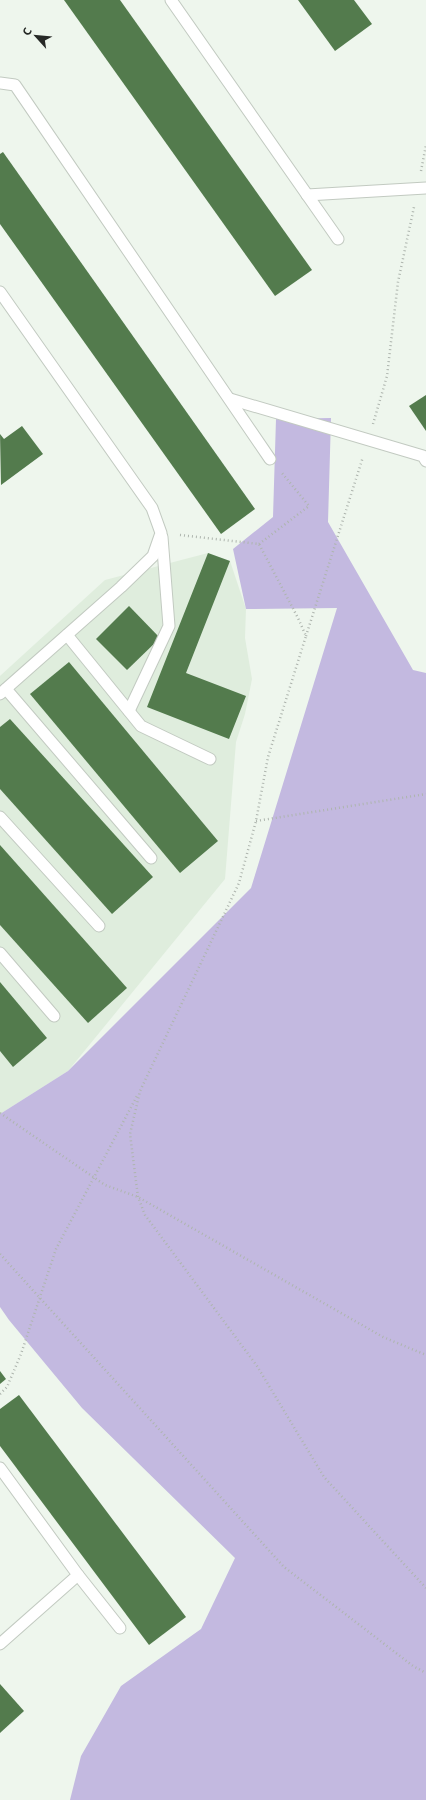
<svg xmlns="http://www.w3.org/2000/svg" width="426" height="1800" viewBox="0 0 426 1800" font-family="'Noto Sans',sans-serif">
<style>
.built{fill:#dfeddd}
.green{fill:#c3b9e0}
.building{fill:#537b4d}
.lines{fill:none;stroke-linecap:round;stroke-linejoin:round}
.service-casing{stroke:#c2cac1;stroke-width:13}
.path{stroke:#aeb5ae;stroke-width:2.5;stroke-dasharray:1 3;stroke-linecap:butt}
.service{stroke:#fff;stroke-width:11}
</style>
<rect width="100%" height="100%" fill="#eef6ed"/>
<polygon class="built" points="208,553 230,561 246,609 245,638 252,679 245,714 236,742 225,879 68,1071 0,1114 0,676 105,580"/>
<polygon class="green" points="331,418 328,522 413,670 426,673 426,1800 70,1800 81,1756 121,1686 201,1629 235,1558 82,1408 9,1320 0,1307 0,1114 68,1071 251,888 337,608 246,609 233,549 273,517 276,419"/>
<g class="building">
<polygon points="64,0 120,0 312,270 275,296"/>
<polygon points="298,0 354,0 372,24 335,51"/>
<polygon points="3,152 255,509 221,534 0,224 0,154"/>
<polygon points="426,395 426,431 409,406"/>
<polygon points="22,426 43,454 1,485 0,434 4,439"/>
<polygon points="208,553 230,561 186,673 246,696 229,739 147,707"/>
<polygon points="129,606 160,638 127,670 96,639"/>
<polygon points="69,662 218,841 180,873 30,694"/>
<polygon points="10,719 153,877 112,914 0,789 0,727"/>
<polygon points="0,845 127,988 88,1023 0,925"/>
<polygon points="0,982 47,1038 13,1067 0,1051"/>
<polygon points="0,1371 6,1379 0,1384"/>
<polygon points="19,1395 186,1617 149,1645 0,1446 0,1409"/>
<polygon points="0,1684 24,1711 0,1733"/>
</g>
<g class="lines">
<defs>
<g id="service">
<polyline points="171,0 338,239"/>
<polyline points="0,83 15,85 270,459"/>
<polyline points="307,195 426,188"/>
<polyline points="0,292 152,508 161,533 153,556 121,587 0,694"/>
<polyline points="230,399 423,456 426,461"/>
<polyline points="67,635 141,726 210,759"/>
<polyline points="6,689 151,858"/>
<polyline points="129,711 169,626 162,537"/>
<polyline points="0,817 99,926"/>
<polyline points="0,953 54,1016"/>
<polyline points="0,1468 78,1575 0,1644"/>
<polyline points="78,1575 120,1628"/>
</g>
</defs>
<use href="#service" class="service-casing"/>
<g class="path">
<polyline points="421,171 426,145"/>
<polyline points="373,424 387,376 398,282 414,207"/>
<polyline points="180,535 259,544 298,618 306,636 268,757 256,821 239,883 140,1091 130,1134 138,1197 145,1215 257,1366 324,1477 426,1588"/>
<polyline points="259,544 309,506 282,473"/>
<polyline points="306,636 363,457"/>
<polyline points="256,821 426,794"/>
<polyline points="0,1113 105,1185 138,1197 383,1337 426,1355"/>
<polyline points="0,1254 284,1567 413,1666 426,1673"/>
<polyline points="0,1394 7,1387 21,1354 56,1249 138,1094"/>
</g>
<use href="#service" class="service"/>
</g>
<g transform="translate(36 36) rotate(297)" stroke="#eef6ed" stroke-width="3" paint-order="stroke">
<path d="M0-3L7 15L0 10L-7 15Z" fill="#262926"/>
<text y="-6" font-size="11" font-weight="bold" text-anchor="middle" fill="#262926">С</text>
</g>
</svg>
